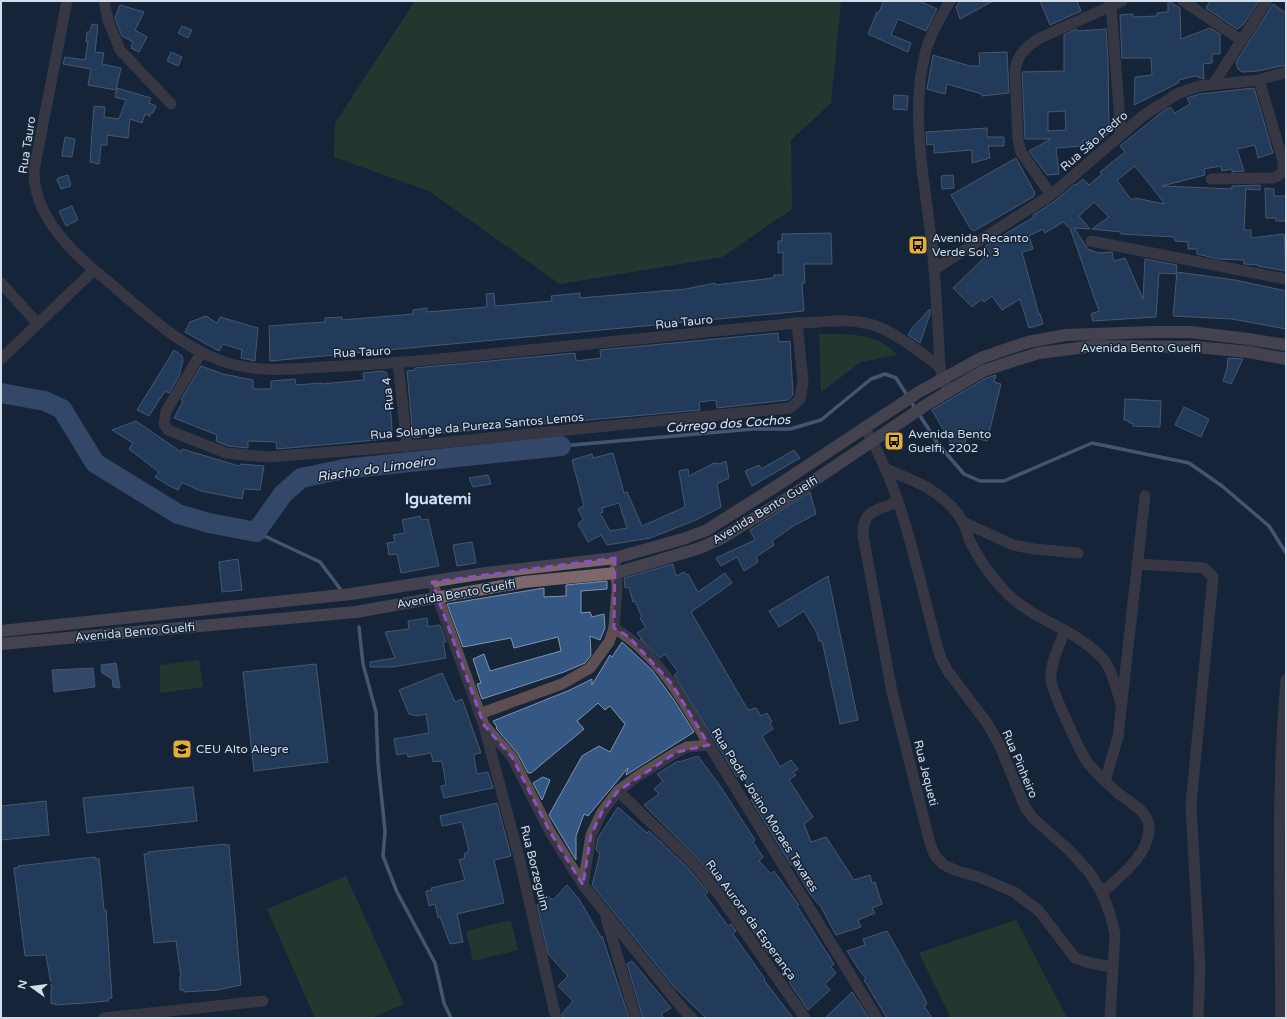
<svg xmlns="http://www.w3.org/2000/svg" width="1287" height="1019" viewBox="0 0 1287 1019" font-family="'Varela Round',sans-serif">
<style>
.green{fill:#364e23}
.water{fill:#5771a2;stroke:#7c91b8}
.lines{fill:none;stroke-linecap:round;stroke-linejoin:round}
.stream{stroke:#7c91b8;stroke-width:3.5}
.river{stroke:#5771a2;stroke-width:20}
.building{fill:#345783;stroke:#8294ac;fill-rule:evenodd}
.minor{stroke:#5d4f51;stroke-width:11}
.secondary{stroke:#7d676a;stroke-width:12}
.marked{fill:none;stroke:#8d4fc8;stroke-width:3;stroke-dasharray:8 5;stroke-linejoin:round}
.labels{text-anchor:middle;stroke-width:3;stroke-linejoin:round;paint-order:stroke}
.street-label{font-size:12px;fill:#d3ddea;stroke:#162538}
.poi-label{font-size:12px;fill:#d3ddea;stroke:#162538;text-anchor:start}
.water-label{font-size:13px;font-style:italic;fill:#dce5f4;stroke:#162538}
.district-label{font-size:16px;font-weight:bold;fill:#cde1fb;stroke:#162538}
</style>
<rect width="100%" height="100%" fill="#162538"/>
<g class="green">
<polygon points="415,1 841,1 831,103 791,140 792,209 722,257 560,284 429,191 334,157 335,123"/>
<path d="M 819,334 C 846,334 878,332 897,355 L 861,362 L 821,392 Z"/>
<polygon points="199,660 203,687 160,693 160,665"/>
<polygon points="346,876 404,1004 371,1018 315,1018 267,909"/>
<polygon points="511,920 518,950 473,961 466,931"/>
<polygon points="1016,920 1067,1018 951,1018 919,953"/>
</g>
<g class="water">
<polygon points="116,663 120,688 113,687 112,679 102,673 101,665"/>
<polygon points="93,668 95,687 54,692 52,670"/>
</g>
<g class="lines">
<g class="stream">
<polyline points="561,446 753,429 790,429 821,420 871,379 885,374 896,378 938,444 964,474 980,481 1004,481 1092,443 1189,463 1222,486 1269,526 1286,553"/>
<polyline points="256,532 320,562 341,590"/>
<polyline points="359,627 363,664 376,712 378,763 385,831 383,856 397,892 435,963 444,1003 451,1018"/>
</g>
<polyline class="river" points="1,393 45,401 62,409 95,463 178,514 209,523 256,532 283,494 301,478 344,469 561,446"/>
</g>
<g class="building">
<polygon points="884,1 919,1 937,9 926,31 898,19 891,35 911,43 908,52 868,34 877,12 879,12"/>
<polygon points="960,1 993,1 960,19 956,7"/>
<polygon points="1040,1 1077,1 1081,11 1050,25"/>
<polygon points="1168,1 1180,8 1181,39 1210,28 1220,34 1220,54 1212,54 1212,63 1203,64 1204,79 1195,76 1179,80 1178,83 1134,105 1135,77 1152,75 1151,58 1122,58 1120,15 1133,14 1133,17 1157,16 1157,13 1168,12"/>
<polygon points="1210,1 1259,1 1243,25 1237,29 1206,8"/>
<polygon points="1273,4 1286,13 1286,65 1258,71 1242,72 1238,69 1236,62"/>
<polygon points="120,5 144,12 135,30 147,37 139,52 131,48 133,42 122,36 115,18"/>
<polygon points="92,24 98,25 95,52 104,53 102,64 121,68 116,90 88,85 91,69 63,64 65,57 85,60 88,42 86,42 87,32 90,32"/>
<polygon points="182,26 192,30 188,38 178,33"/>
<path d="M 1076,29 L 1077,31 L 1106,29 L 1108,59 L 1109,133 L 1100,140 L 1083,140 L 1083,146 L 1056,148 L 1059,174 L 1047,175 L 1029,151 L 1051,139 L 1025,139 L 1022,72 L 1064,71 L 1064,35 ZM 1065,111 L 1066,130 L 1048,131 L 1048,112 Z"/>
<polygon points="171,52 182,57 178,66 167,61"/>
<polygon points="1007,52 1009,93 982,96 982,94 947,84 945,94 927,89 933,55 970,66 980,66 979,53"/>
<polygon points="117,88 151,98 149,103 156,106 153,113 150,113 150,116 145,114 142,123 130,119 128,138 107,135 107,145 101,145 99,164 90,162 94,106 105,107 104,117 119,119 126,100 115,97"/>
<path d="M 1254,88 L 1273,153 L 1258,158 L 1255,145 L 1237,149 L 1244,171 L 1232,172 L 1232,169 L 1222,171 L 1221,166 L 1204,169 L 1205,175 L 1162,186 L 1232,189 L 1232,186 L 1260,185 L 1260,190 L 1246,189 L 1244,230 L 1251,230 L 1251,238 L 1284,234 L 1286,271 L 1258,266 L 1258,265 L 1244,264 L 1244,260 L 1218,259 L 1197,254 L 1197,249 L 1188,249 L 1188,242 L 1175,241 L 1174,237 L 1121,234 L 1121,232 L 1092,229 L 1109,217 L 1094,202 L 1079,216 L 1090,229 L 1074,228 L 1088,249 L 1098,253 L 1112,252 L 1114,261 L 1125,258 L 1143,299 L 1145,259 L 1177,265 L 1176,274 L 1159,273 L 1156,317 L 1093,321 L 1091,314 L 1099,311 L 1070,228 L 1063,222 L 1045,233 L 1043,229 L 1029,236 L 1033,249 L 1022,252 L 1039,315 L 1040,314 L 1043,324 L 1029,328 L 1020,299 L 1002,310 L 992,296 L 984,302 L 982,299 L 972,307 L 953,288 L 990,252 L 985,246 L 1034,217 L 1033,215 L 1055,201 L 1075,184 L 1076,185 L 1083,179 L 1089,185 L 1102,174 L 1100,172 L 1125,152 L 1120,146 L 1162,112 L 1170,107 L 1175,113 L 1190,104 L 1187,98 L 1200,94 ZM 1135,166 L 1144,177 L 1165,204 L 1135,198 L 1132,200 L 1129,197 L 1117,180 Z"/>
<polygon points="894,95 908,96 907,110 893,109"/>
<polygon points="987,128 987,137 1004,137 1004,146 988,146 990,158 972,163 972,150 934,153 934,144 927,145 926,132"/>
<polygon points="65,137 75,139 72,157 62,156"/>
<polygon points="1016,158 1035,193 1033,197 974,231 970,228 951,195"/>
<polygon points="68,175 71,186 61,189 57,180 58,178"/>
<polygon points="953,175 954,188 942,189 941,176"/>
<polygon points="1265,188 1274,189 1274,196 1286,196 1286,221 1276,221 1276,218 1266,218"/>
<polygon points="72,206 78,220 66,226 59,211"/>
<polygon points="831,233 832,264 804,264 805,283 802,283 804,311 270,361 269,326 325,322 325,318 342,317 342,320 402,315 413,314 413,310 427,308 427,312 487,307 486,294 494,293 495,306 552,301 551,296 580,293 580,298 686,289 715,283 715,285 774,278 774,275 783,275 783,252 778,253 778,241 782,241 782,234"/>
<polygon points="1177,272 1235,280 1286,291 1286,329 1232,319 1173,316"/>
<polygon points="930,309 930,314 920,343 908,335 912,328"/>
<polygon points="206,316 217,323 220,317 258,328 255,361 241,358 242,350 223,344 219,351 185,332 190,322"/>
<polygon points="778,333 779,342 790,341 793,395 788,400 717,408 716,400 699,402 700,410 421,435 421,437 413,438 407,371 415,370 415,368 575,353 576,361 601,358 600,350"/>
<polygon points="174,350 182,356 183,360 179,376 169,393 165,391 149,416 137,410"/>
<polygon points="1228,358 1243,359 1231,384 1223,381 1227,369"/>
<polygon points="201,366 223,374 253,380 253,389 271,389 271,381 295,379 296,385 321,383 321,384 364,380 363,373 383,371 387,373 387,384 389,384 392,431 385,432 386,439 344,443 277,449 276,442 248,441 248,448 228,446 216,441 217,435 174,418 183,401 181,400"/>
<polygon points="996,375 994,382 1001,384 987,441 966,436 965,444 954,448 932,410 986,378"/>
<polygon points="1125,399 1161,401 1160,427 1133,426 1133,423 1129,423 1129,421 1124,420"/>
<polygon points="1184,407 1209,419 1201,437 1175,425"/>
<polygon points="136,421 181,452 182,449 239,466 241,464 264,466 260,490 244,489 242,499 201,491 183,483 181,484 178,490 168,485 155,477 159,472 129,449 133,443 112,430"/>
<polygon points="794,450 800,458 752,486 745,471 759,465 761,469"/>
<path d="M 613,453 L 624,493 L 627,492 L 642,526 L 685,507 L 679,471 L 688,469 L 689,476 L 714,463 L 719,464 L 726,461 L 729,478 L 717,484 L 721,507 L 696,520 L 650,538 L 607,545 L 601,535 L 588,542 L 578,524 L 583,519 L 578,509 L 584,506 L 572,460 L 592,454 L 593,458 ZM 619,503 L 627,528 L 610,531 L 600,513 L 603,512 L 602,508 Z"/>
<polygon points="488,475 491,484 473,487 469,478"/>
<polygon points="810,492 816,514 795,525 772,541 774,545 756,557 758,562 744,571 737,557 721,566 716,558 755,540 750,530"/>
<polygon points="420,516 421,520 428,519 439,566 401,573 397,554 389,555 387,543 395,542 393,535 405,533 402,520"/>
<polygon points="472,542 476,563 457,566 453,545"/>
<polygon points="238,559 242,590 222,592 219,562"/>
<polygon points="673,564 676,576 684,572 686,575 688,574 698,592 725,573 732,583 691,612 748,710 756,708 761,716 767,713 772,722 770,723 773,729 762,736 780,767 791,760 798,769 793,772 796,775 789,780 813,817 804,824 811,842 826,837 854,880 870,875 872,883 875,882 882,904 872,908 875,913 858,920 861,927 836,935 821,907 810,894 793,865 791,865 751,800 756,795 741,774 737,777 674,675 678,672 665,654 660,658 640,639 642,639 637,633 646,628 640,618 642,617 635,601 633,602 629,587 625,588 624,578"/>
<polygon points="828,576 858,720 840,724 822,641 819,641 817,633 804,611 779,627 769,611"/>
<polygon points="607,581 607,589 581,591 581,613 590,612 592,617 604,614 605,628 600,640 590,636 591,655 585,663 564,672 482,699 477,684 481,683 473,659 484,654 490,671 561,651 558,637 514,648 511,638 463,647 447,604 544,588 544,597 566,596 566,585"/>
<polygon points="427,618 428,627 440,625 446,642 443,642 446,658 393,667 370,667 370,662 395,658 385,632 409,629 408,621"/>
<polygon points="622,642 652,670 674,700 694,732 626,775 628,768 588,816 584,814 576,836 576,860 549,815 582,756 599,746 610,752 625,724 610,706 605,710 598,703 577,721 584,729 531,773 528,773 518,754 496,728 497,727 493,721 570,690 592,679 592,685 610,655 612,657"/>
<polygon points="316,664 328,762 254,771 243,672"/>
<polygon points="442,673 455,702 462,699 481,753 475,754 474,757 477,774 488,772 493,788 444,798 441,786 446,785 442,761 433,762 431,753 408,757 407,753 397,755 394,739 429,733 426,714 417,716 409,714 399,690"/>
<polygon points="698,756 720,786 755,840 753,842 763,857 759,861 771,874 774,871 799,905 797,906 834,964 831,967 836,973 825,984 830,990 808,1010 789,982 794,977 772,952 769,954 725,891 698,859 644,805 659,794 654,789 663,781 657,774 678,761 679,762"/>
<polygon points="543,777 550,780 542,800 533,783"/>
<polygon points="193,787 197,821 87,833 83,798"/>
<polygon points="46,801 49,835 1,840 1,806"/>
<polygon points="497,803 511,856 494,860 504,903 457,914 463,942 450,944 440,917 438,918 435,904 429,906 426,891 432,890 431,888 465,880 459,860 465,858 464,854 469,851 462,822 442,826 440,816"/>
<polygon points="618,807 647,833 649,831 688,868 708,892 705,895 728,926 731,924 736,931 733,934 765,979 764,980 793,1018 706,1018 674,987 592,885 600,854 596,850 598,838"/>
<polygon points="225,844 224,845 229,845 241,985 217,990 184,992 184,990 180,990 180,977 181,977 176,941 154,943 144,854 148,854 148,852"/>
<polygon points="95,857 95,859 99,859 104,910 106,910 112,998 109,998 108,1001 86,1003 55,1005 55,1003 51,1004 51,990 52,990 46,955 25,956 14,868 18,868 18,866"/>
<polygon points="567,885 579,899 601,937 602,936 629,1018 563,1018 562,1014 573,1001 558,986 568,976 548,954 537,905 548,896 553,900"/>
<polygon points="887,931 924,997 927,1004 924,1006 932,1018 887,1018 864,980 866,978 859,970 847,951 865,945 863,939"/>
<polygon points="632,961 671,1008 661,1014 664,1018 643,1018 627,964"/>
<polygon points="852,992 869,1018 825,1018"/>
</g>
<g class="lines">
<g class="minor">
<path d="M 67,1 L 34,170 C 33,215 71,252 104,278 C 144,311 183,352 235,365 C 265,372 295,369 325,367 C 367,365 408,362 450,358 C 565,347 681,335 797,323 C 821,323 849,317 873,325 C 895,332 921,353 940,367"/>
<polyline points="104,1 108,20 120,50 171,104"/>
<polyline points="1183,1 1241,40"/>
<polyline points="1111,6 1121,134"/>
<polyline points="1214,83 1267,1"/>
<path d="M 1211,179 L 1272,178 C 1282,176 1284,170 1283,161 L 1259,80"/>
<path d="M 1051,195 L 1021,152 L 1018,140 L 1015,70 C 1018,54 1025,48 1038,39 L 1122,1"/>
<polyline points="1091,241 1286,279"/>
<polyline points="935,269 1051,195 1144,115 1179,93 1200,86 1259,80 1286,72"/>
<polyline points="1,283 38,324"/>
<polyline points="201,353 166,411 164,424 168,430 226,453 268,457 407,446 790,408 800,399 803,381 797,323"/>
<polyline points="1,359 94,270"/>
<polyline points="398,363 407,446"/>
<path d="M 949,391 L 942,378 L 940,367 C 938,326 936,286 932,246 C 925,182 909,113 926,50 C 931,33 941,16 950,1"/>
<path d="M 864,427 C 906,496 918,580 940,656 L 947,670 L 987,723 L 999,744 L 1025,807 L 1033,818 L 1069,850 L 1089,872 L 1102,893 L 1110,914 L 1115,934 L 1110,1018"/>
<path d="M 885,469 C 914,480 947,493 963,522 C 966,527 967,534 969,539 C 978,559 994,581 1010,596 C 1036,621 1081,632 1104,660 C 1113,671 1116,690 1121,703"/>
<path d="M 898,502 C 877,510 862,510 863,535 L 892,692 L 930,843 L 935,856 L 944,865 L 957,871 L 979,877 L 1014,892 L 1039,911 L 1075,958 L 1090,963 L 1112,967"/>
<polyline points="963,522 1013,545 1034,549 1078,553"/>
<polyline points="1137,564 1204,568 1213,577 1191,805 1200,968 1198,1018"/>
<polyline points="432,582 484,725 512,757 550,832 583,885 682,1008 692,1018"/>
<path d="M 614,628 C 658,654 685,702 709,745 L 877,1018"/>
<path d="M 1065,631 C 1059,646 1050,663 1051,680 C 1051,689 1082,756 1088,763 C 1097,774 1108,784 1118,793 C 1130,803 1151,812 1149,831 C 1146,858 1120,876 1102,893"/>
<polyline points="479,714 562,684 590,668 609,642 614,628 617,589 615,558"/>
<polyline points="484,726 519,857 556,1018"/>
<polyline points="1105,781 1118,737 1145,496"/>
<polyline points="618,791 693,863 719,895 805,1018"/>
<polyline points="583,885 591,835 602,812 618,791 638,776 677,752 687,747 709,745"/>
<polyline points="606,918 636,1018"/>
<polyline points="104,1018 263,1001"/>
<path d="M 1281,1018 C 1280,905 1276,792 1286,680"/>
</g>
<g class="secondary">
<polyline points="1,631 351,594 486,573 615,558 683,539 707,530 778,485 919,392 981,358 1004,350 1028,342 1066,335 1153,332 1190,332 1248,339 1286,345"/>
<polyline points="1,644 356,612 524,582 616,573 700,548 720,539 791,496 929,403 983,371 1016,360 1039,353 1094,346 1196,347 1249,352 1286,359"/>
</g>
</g>
<path d="M0 0H1287V1019H0ZM 615,558 L 614,628 L 629,637 L 672,684 L 709,745 L 677,752 L 618,791 L 602,812 L 591,835 L 583,885 L 550,832 L 512,757 L 484,725 L 432,582 Z" fill="#162538" fill-opacity=".55" fill-rule="evenodd"/>
<path class="marked" d="M 615,558 L 614,628 L 629,637 L 672,684 L 709,745 L 677,752 L 618,791 L 602,812 L 591,835 L 583,885 L 550,832 L 512,757 L 484,725 L 432,582 Z"/>
<defs>
<symbol id="bus-square" viewBox="-11 -11 22 22"><rect x="-9" y="-9" width="18" height="18" rx="4" fill="#e3ae35" stroke="#162538"/><path d="M-5-6H5V4H4V6H2V4H-2V6H-4V4H-5ZM-3.5-4V0h7V-4ZM-3.5 1.2v1.5H-2V1.2ZM2 1.2v1.5H3.5V1.2Z" fill="#111"/></symbol>
<symbol id="school-square" viewBox="-11 -11 22 22"><rect x="-9" y="-9" width="18" height="18" rx="4" fill="#e3ae35" stroke="#162538"/><path d="M0-5L7-2L0 1L-7-2ZM-4 1L0 2.5L4 1V4Q0 6-4 4Z" fill="#111"/></symbol>
</defs>
<g fill-rule="evenodd">
<use href="#bus-square" x="907" y="234" width="22" height="22"/>
<use href="#bus-square" x="883" y="430" width="22" height="22"/>
<use href="#school-square" x="171" y="738" width="22" height="22"/>
</g>
<g class="labels">
<g class="street-label">
<text transform="translate(1094 141) rotate(-41)" y="4">Rua São Pedro</text>
<text transform="translate(27 145) rotate(-81)" y="4">Rua Tauro</text>
<text transform="translate(684 322) rotate(-6)" y="4">Rua Tauro</text>
<text x="1141" y="352">Avenida Bento Guelfi</text>
<text transform="translate(362 352) rotate(-3)" y="4">Rua Tauro</text>
<text transform="translate(388 394) rotate(-96)" y="4">Rua 4</text>
<text transform="translate(477 426) rotate(-5)" y="4">Rua Solange da Pureza Santos Lemos</text>
<text transform="translate(765 510) rotate(-31)" y="4">Avenida Bento Guelfi</text>
<text transform="translate(456 594) rotate(-10)" y="4">Avenida Bento Guelfi</text>
<text transform="translate(135 632) rotate(-5)" y="4">Avenida Bento Guelfi</text>
<text transform="translate(1020 764) rotate(67)" y="4">Rua Pinheiro</text>
<text transform="translate(926 773) rotate(76)" y="4">Rua Jequeti</text>
<text transform="translate(765 810) rotate(58)" y="4">Rua Padre Josino Moraes Tavares</text>
<text transform="translate(535 868) rotate(76)" y="4">Rua Borzeguim</text>
<text transform="translate(751 920) rotate(54)" y="4">Rua Aurora da Esperança</text>
</g>
<g class="poi-label">
<text x="932" y="242">Avenida Recanto<tspan x="932" dy="14">Verde Sol, 3</tspan></text>
<text x="908" y="438">Avenida Bento<tspan x="908" dy="14">Guelfi, 2202</tspan></text>
<text x="196" y="753">CEU Alto Alegre</text>
</g>
<g class="water-label">
<text transform="translate(728 423) rotate(-4)" y="5">Córrego dos Cochos</text>
<text transform="translate(376 468) rotate(-8)" y="5">Riacho do Limoeiro</text>
</g>
<g class="district-label">
<text x="438" y="504">Iguatemi</text>
</g>
</g>
<rect width="1287" height="1019" fill="none" stroke="#d3ddea" stroke-width="4"/>
<g transform="translate(32 987) rotate(284)" stroke="#162538" stroke-width="3" paint-order="stroke">
<path d="M0-3L7 15L0 10L-7 15Z" fill="#d3ddea"/>
<text y="-6" font-size="11" font-weight="bold" text-anchor="middle" fill="#d3ddea">N</text>
</g>
</svg>
